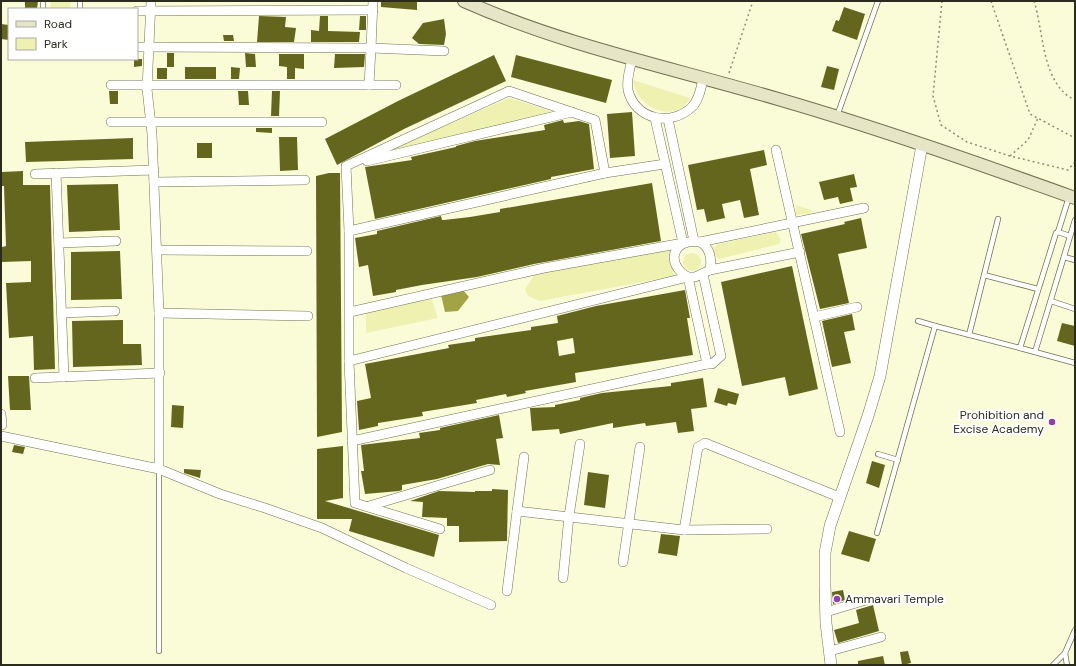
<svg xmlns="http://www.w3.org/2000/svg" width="1076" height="666" viewBox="0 0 1076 666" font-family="'DM Sans',sans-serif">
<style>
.green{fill:#eef1af}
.water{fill:#a1a345}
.building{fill:#65661d;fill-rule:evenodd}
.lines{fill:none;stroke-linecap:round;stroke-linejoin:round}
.service-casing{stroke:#707251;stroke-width:6}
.minor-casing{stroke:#707251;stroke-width:10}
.tertiary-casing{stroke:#707251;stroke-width:12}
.secondary-casing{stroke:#707251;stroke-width:14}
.path{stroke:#8b8d74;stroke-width:1.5;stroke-dasharray:2 3;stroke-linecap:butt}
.service{stroke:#fff;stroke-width:4.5}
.minor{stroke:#fff;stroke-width:9}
.tertiary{stroke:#fff;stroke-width:11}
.secondary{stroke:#e6e6c6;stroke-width:12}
.poi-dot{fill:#973da9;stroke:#fff;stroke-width:1.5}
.labels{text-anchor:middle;stroke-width:4;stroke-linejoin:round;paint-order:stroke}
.poi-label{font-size:12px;fill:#2b2c1e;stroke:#fff;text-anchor:end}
</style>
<rect width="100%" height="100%" fill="#fafcd8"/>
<g class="green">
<polygon points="51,1 71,1 70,9 50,9"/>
<path d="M 633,80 L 690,98 C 677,124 637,110 633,80 Z"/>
<polygon points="509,98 551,111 551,115 392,153 395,148"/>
<polygon points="796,205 811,210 811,213 796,215"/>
<polygon points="774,232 777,233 781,240 779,244 719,259 713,254 712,249 718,244"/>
<polygon points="670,249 674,276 540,301 528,296 525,289 536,273"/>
<circle cx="692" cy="262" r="9"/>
<polygon points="430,294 438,318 366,333 366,304"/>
</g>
<polygon class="water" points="463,290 469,297 458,311 445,312 441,295"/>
<g class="building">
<polygon points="25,1 38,1 37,9 25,9"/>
<polygon points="381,1 417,1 417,10 381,7"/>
<polygon points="844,7 865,14 857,40 832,31 836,20 839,21"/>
<polygon points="259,16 286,17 285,27 296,28 294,42 257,42"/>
<polygon points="320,16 328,16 328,31 360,32 359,42 311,42 311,30 319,31"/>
<polygon points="360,16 366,16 366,30 359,30"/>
<polygon points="444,19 446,34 444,45 419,44 412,38 423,23"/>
<polygon points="1,24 9,25 9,40 1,39"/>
<polygon points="223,35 233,35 234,41 224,41"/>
<rect x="167" y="53" width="7" height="14"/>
<polygon points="245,53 255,54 256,67 246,67"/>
<polygon points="279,54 304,54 304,69 295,68 295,79 287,79 287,67 279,66"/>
<polygon points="335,54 365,54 364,67 334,68"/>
<polygon points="494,55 506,81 404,129 337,165 325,139 398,101"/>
<polygon points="516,55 612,80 606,103 511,77"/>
<polygon points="134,59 142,59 142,66 134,67"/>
<polygon points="827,66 839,69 834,90 821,87"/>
<rect x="185" y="67" width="31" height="12"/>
<polygon points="231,67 240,68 239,79 231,79"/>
<rect x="157" y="68" width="10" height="11"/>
<polygon points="109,91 118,91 118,104 110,104"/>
<polygon points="238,91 248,91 249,105 239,105"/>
<polygon points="272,91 280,91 279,116 271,116"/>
<polygon points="632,112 635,156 610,158 607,114"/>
<polygon points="563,120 564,123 579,121 589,124 594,169 551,177 551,179 375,219 365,167 412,160 411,157 456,147 456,146 475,141 545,130 544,125"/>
<polygon points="256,128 272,128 272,133 256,132"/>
<polygon points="279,137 297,137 298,170 280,171"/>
<polygon points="133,138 133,159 26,162 25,142"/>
<rect x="197" y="143" width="15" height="15"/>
<polygon points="764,150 767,165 750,169 759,215 744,218 740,200 722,204 725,218 707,222 704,209 697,210 688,165"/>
<polygon points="23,171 23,185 50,185 55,369 34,370 33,336 9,338 6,283 31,282 31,261 2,262 2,247 6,246 4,186 2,186 2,172"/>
<polygon points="329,173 340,173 342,432 317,437 316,176"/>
<polygon points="854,174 857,187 850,188 853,201 840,204 838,197 824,200 819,182"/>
<polygon points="652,183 661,241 534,264 477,277 422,285 396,290 396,292 373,296 368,265 359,267 355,238 377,234 377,231 441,216 442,220 444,220 470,217 500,212 500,209"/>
<polygon points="118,184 120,230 69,232 67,185"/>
<polygon points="861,218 867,248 838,254 849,303 820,309 801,234 845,224 844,222"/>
<polygon points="120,251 122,299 71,300 71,252"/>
<polygon points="792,266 818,389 789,396 785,377 742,386 721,282"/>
<path d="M 685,290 L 690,318 L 687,318 L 693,355 L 575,373 L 576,382 L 525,391 L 526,393 L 507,397 L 506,394 L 476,400 L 477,403 L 422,412 L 423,416 L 378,423 L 378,426 L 359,430 L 357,401 L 371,398 L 365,364 L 449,348 L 448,345 L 475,341 L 475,338 L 531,330 L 531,327 L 558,323 L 557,316 L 596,306 ZM 573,338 L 575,353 L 559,356 L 557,341 Z"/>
<polygon points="852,314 855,330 844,332 851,363 832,367 822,321"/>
<polygon points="123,320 123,344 141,344 142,365 73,367 72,321"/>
<polygon points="1062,323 1075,326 1075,346 1057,341"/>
<polygon points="8,376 29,376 31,410 10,410"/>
<polygon points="703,378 707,407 691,409 694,431 678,433 676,422 646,426 645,423 613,428 613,423 560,434 559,429 532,431 530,408 555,407 555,405 580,400 580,398 602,393 671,386 671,383"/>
<polygon points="718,388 739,394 736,405 728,403 727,406 714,402"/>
<polygon points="172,405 184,406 183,428 171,427"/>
<polygon points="499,415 503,438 496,439 500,465 488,464 437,479 402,485 402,490 399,491 365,494 361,471 364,471 361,445 420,438 419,433 440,430 440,428"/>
<polygon points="14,445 25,447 23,454 12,452"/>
<polygon points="343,446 343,498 325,501 439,535 434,557 349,531 352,519 317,519 317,449"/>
<polygon points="872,461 885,465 879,488 866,483"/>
<polygon points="184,469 201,470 200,478 184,473"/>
<polygon points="588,472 609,475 605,508 584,505"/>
<polygon points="492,489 508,490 507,541 459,542 459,526 447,526 447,518 422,517 423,502 410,501 439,491 475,492 475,491 492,491"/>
<polygon points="849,531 876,539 869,562 841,554"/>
<polygon points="661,534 680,536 677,556 658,553"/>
<polygon points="843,590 845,600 833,604 832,592"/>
<polygon points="873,605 879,631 838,643 834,630 859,623 856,610"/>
<polygon points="908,651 911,663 902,665 900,652"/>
<polygon points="883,656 885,665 858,665 858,661"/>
</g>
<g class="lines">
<defs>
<g id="service">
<polyline points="43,9 43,1"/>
<polyline points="80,9 80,1"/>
<polyline points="837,116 878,1"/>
<polyline points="1058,232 1069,197"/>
<polyline points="1070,236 1058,232 1056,233 1020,348 1035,352 1075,220"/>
<polyline points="1064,257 1075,260"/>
<polyline points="984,275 998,219"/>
<polyline points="1051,301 1075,309"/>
<polyline points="918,321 935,326"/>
<polyline points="969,335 984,275 1038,289"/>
<polyline points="1035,352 1075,363"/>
<polyline points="878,454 898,460"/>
<polyline points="159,469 159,651"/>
<polyline points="877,533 935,326 1020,348"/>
<polyline points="1065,653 1067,665"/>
<polyline points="1053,665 1065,653 1075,630"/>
</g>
<g id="minor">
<polyline points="151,1 147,89 152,134 159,313 159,469"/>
<polyline points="137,11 373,10"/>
<polyline points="137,47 371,48 373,1"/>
<path d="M 632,59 C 630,69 626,80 628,90 C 635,120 671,127 692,107 C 699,100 701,88 703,79"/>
<polyline points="111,85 369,85 371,48 444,51"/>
<polyline points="369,85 396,85"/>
<polyline points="668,119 694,241"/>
<polyline points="111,122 322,122"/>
<polyline points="776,150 840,432"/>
<polyline points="367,161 572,112"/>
<polyline points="56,173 64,377"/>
<polyline points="35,174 154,170"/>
<polyline points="154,182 305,180"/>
<polyline points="349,231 605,173 665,164"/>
<polyline points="700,242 864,208"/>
<polyline points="59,243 116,241"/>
<polyline points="157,250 307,251"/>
<polyline points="710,270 800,252"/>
<polyline points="688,277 707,364"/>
<polyline points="350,312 544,268 683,243 655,118"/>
<polyline points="62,313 115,311"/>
<polyline points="159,313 308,316"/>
<polyline points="814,317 857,307"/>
<path d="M 349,361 L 688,277 L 695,277 L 710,270 C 712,259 710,247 700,242 C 672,237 665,265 688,277"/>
<polyline points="35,378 160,373"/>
<polyline points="1,414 2,425"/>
<polyline points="1,436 159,469 220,494 265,508 322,528 406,568 491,605"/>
<polyline points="352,441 707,364 712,364 721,356 703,274"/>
<polyline points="369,506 490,470"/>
<polyline points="517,511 524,457"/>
<polyline points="440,529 355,503 349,361 349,231 346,166 509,91 595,120 605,173"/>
<polyline points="684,530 698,447 705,443 839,497"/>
<polyline points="623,562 640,447"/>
<polyline points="563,578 569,516 580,444"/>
<polyline points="507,591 517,511 684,530 767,529"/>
<polyline points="826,612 866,600"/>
<polyline points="830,651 881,637"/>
</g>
<polyline id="tertiary" points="831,665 826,623 825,584 825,553 830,526 868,416 880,376 922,145"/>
<path id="secondary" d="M 464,1 C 565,46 673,68 778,99 C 878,128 977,163 1075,198"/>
</defs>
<use href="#service" class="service-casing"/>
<use href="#minor" class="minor-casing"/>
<use href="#tertiary" class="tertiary-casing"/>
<use href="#secondary" class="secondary-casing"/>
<g class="path">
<polyline points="942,1 933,96 941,125 967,142 1010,156 1068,170 1075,162"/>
<polyline points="991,1 1030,114 1075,138"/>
<path d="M 1034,1 C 1044,31 1041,84 1075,100"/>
<polyline points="729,73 753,1"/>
<polyline points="1010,156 1028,140 1038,118"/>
</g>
<use href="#service" class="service"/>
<use href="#minor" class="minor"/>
<use href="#tertiary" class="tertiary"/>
<use href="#secondary" class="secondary"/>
</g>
<g class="poi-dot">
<circle cx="1052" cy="422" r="4"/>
<circle cx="837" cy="599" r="4"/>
</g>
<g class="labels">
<g class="poi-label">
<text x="1044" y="419">Prohibition and<tspan x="1044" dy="14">Excise Academy</tspan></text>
<text x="845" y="603" text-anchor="start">Ammavari Temple</text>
</g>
</g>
<rect width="1076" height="666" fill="none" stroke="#2b2c1e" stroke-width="4"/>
<rect x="8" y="8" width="130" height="52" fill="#ffffff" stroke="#aaaba5"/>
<rect x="16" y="21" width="20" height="6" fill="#e6e6c6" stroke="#aaaba5"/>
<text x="44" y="28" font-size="12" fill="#2b2c1e">Road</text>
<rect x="16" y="38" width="20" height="12" fill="#eef1af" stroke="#aaaba5"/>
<text x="44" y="48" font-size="12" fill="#2b2c1e">Park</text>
</svg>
